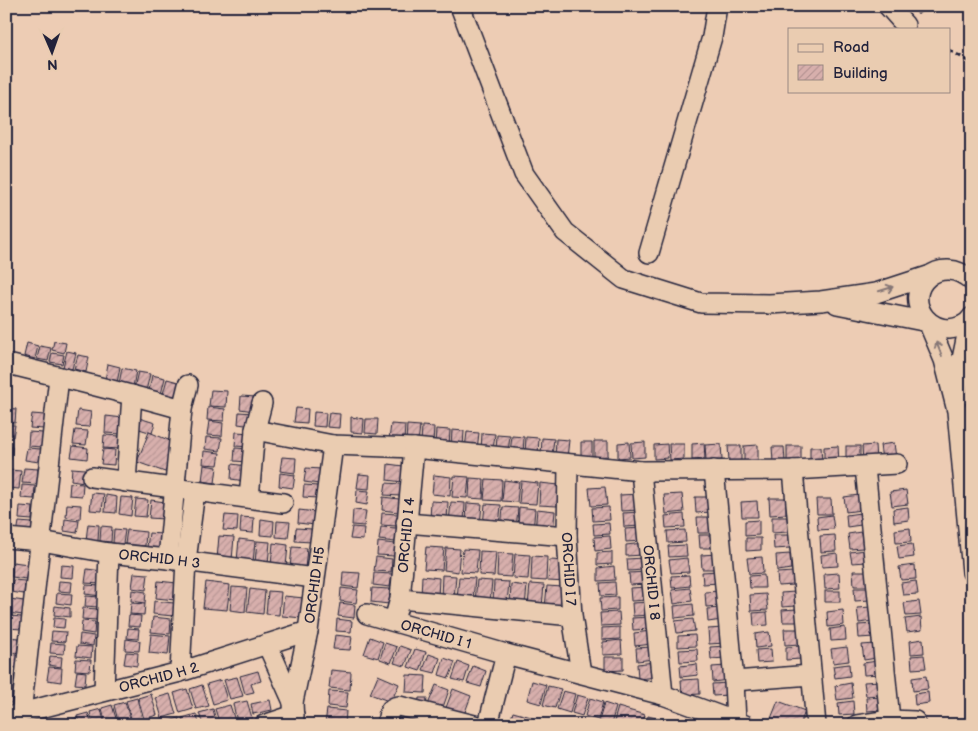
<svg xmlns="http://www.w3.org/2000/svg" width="978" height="731" viewBox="0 0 978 731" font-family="'Balsamiq Sans',sans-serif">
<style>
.building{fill:url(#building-hatch);stroke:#22223b}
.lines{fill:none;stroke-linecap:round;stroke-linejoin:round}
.minor-casing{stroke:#22223b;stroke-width:22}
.path{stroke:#22223b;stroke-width:3;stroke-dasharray:5 4;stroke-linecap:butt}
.minor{stroke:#eaccb1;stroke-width:19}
.oneway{stroke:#867776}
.labels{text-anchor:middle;stroke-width:4;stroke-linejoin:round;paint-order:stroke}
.street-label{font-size:14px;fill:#22223b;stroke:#eaccb1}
</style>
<defs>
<pattern id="building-hatch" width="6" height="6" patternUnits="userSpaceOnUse" patternTransform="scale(1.25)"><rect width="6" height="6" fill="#d7afac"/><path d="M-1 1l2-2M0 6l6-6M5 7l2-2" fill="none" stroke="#b89695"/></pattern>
</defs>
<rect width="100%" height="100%" fill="#edccb4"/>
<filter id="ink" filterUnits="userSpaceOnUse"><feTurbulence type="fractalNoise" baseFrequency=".02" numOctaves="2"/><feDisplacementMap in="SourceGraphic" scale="10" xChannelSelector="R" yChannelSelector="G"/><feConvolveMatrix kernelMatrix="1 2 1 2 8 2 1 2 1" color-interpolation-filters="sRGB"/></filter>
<g filter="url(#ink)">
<g class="building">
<polygon points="54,341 66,343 64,353 52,350"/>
<polygon points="27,343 38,346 35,359 24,356"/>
<polygon points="40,346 51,348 48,361 37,359"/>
<polygon points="67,351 76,353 72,369 63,367"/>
<polygon points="52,353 64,355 62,364 50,362"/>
<polygon points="78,355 89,357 86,372 74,369"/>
<polygon points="108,364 120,367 117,383 105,380"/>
<polygon points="122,368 136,371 133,387 119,384"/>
<polygon points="138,372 150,374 146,391 134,388"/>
<polygon points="152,375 165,378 161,394 149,391"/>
<polygon points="167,379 182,383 179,398 163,394"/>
<polygon points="211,390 227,391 226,407 209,406"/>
<polygon points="241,396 256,397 254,411 240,409"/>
<polygon points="208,407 225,409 224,421 207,420"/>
<polygon points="6,408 16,409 15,423 6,422"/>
<polygon points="296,408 308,409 307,423 294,422"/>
<polygon points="78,410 91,412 89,427 76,426"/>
<polygon points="239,412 253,413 252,426 238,424"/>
<polygon points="314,412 326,413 325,427 313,426"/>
<polygon points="329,413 340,414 339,428 327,427"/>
<polygon points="32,414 45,415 44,429 30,428"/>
<polygon points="106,416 123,418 122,434 105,433"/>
<polygon points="351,417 364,419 363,433 351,432"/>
<polygon points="139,418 155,423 152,433 136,428"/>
<polygon points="366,419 378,419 377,434 365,433"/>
<polygon points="209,421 223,423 222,436 207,435"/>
<polygon points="391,424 405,425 404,441 389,440"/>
<polygon points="6,425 15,425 13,437 6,436"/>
<polygon points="407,425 420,426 418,443 406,442"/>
<polygon points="422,426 434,427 433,444 421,443"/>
<polygon points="436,429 450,430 449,446 435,445"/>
<polygon points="75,430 88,431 86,445 73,444"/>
<polygon points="452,430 464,431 463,447 451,446"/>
<polygon points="29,432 43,433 42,447 28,446"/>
<polygon points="149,432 178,444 165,472 137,462"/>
<polygon points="236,432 251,433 250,447 235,446"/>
<polygon points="467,432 479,433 477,449 465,448"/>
<polygon points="482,433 495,434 493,451 481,450"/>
<polygon points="104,435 120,436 119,449 103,448"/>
<polygon points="497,435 510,436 508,452 496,451"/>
<polygon points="512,436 524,437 523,454 510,453"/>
<polygon points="206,437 222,438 220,451 205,449"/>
<polygon points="526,437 539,438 538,455 525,454"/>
<polygon points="542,438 554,439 552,456 541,455"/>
<polygon points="556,439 569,440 567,458 555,457"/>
<polygon points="594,441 608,441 608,456 594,457"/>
<polygon points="581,442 592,442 592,456 581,457"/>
<polygon points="629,442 630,457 618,458 618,443"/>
<polygon points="645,442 645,457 632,458 631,443"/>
<polygon points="704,443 705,459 692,460 692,444"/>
<polygon points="894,443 896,458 882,460 880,445"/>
<polygon points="667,444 668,458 654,459 654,445"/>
<polygon points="669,444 684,444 684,459 670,460"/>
<polygon points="721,444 722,460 706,461 705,445"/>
<polygon points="6,445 12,446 11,460 6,459"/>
<polygon points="758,445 758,461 744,462 744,446"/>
<polygon points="875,445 876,460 863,461 862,446"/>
<polygon points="73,446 88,448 87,459 71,457"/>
<polygon points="728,446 741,446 741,461 729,461"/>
<rect x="787" y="446" width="14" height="17"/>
<polygon points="838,446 839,462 824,463 824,447"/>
<rect x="846" y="446" width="14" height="14"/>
<polygon points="772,447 784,447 785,462 773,462"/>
<polygon points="810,447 821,447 822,462 810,463"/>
<polygon points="27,448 41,449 39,462 25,460"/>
<polygon points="235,448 249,449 248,462 234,461"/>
<polygon points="103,449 115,450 114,465 101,464"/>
<polygon points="204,451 220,453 218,465 203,464"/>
<polygon points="282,457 296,458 295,473 280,471"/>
<polygon points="6,461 10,462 9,474 6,473"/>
<polygon points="232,464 247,466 245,481 231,479"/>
<polygon points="388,464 403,466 402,482 387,480"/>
<polygon points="204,465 217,467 215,483 202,481"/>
<polygon points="24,468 38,469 37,484 22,483"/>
<polygon points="72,468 85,469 84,482 71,480"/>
<polygon points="306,468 321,469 319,484 304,482"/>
<polygon points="10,470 21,471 19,489 9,488"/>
<polygon points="280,473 295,475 293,488 279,486"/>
<polygon points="359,474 370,475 369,489 357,488"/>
<polygon points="434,475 451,477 450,496 432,494"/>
<polygon points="454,476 469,477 467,498 452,497"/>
<polygon points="470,478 484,479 483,499 469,498"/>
<polygon points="486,479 502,480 501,501 484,500"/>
<polygon points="504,480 519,482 517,502 502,501"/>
<polygon points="521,481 538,483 536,504 519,503"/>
<polygon points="70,483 83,484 82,496 69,495"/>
<polygon points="386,483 401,484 400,496 384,495"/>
<polygon points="540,483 559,485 557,506 539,505"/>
<polygon points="22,485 35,486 34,499 21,498"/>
<polygon points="304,485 318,486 317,498 303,497"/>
<polygon points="605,487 607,505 591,506 589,488"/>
<polygon points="357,490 369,491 367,505 356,503"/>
<polygon points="906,490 908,504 892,506 890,492"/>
<polygon points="92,493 104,494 102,511 90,510"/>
<polygon points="639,494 640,510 621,511 620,495"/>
<polygon points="682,494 684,512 666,514 664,495"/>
<polygon points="106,495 117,497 116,513 105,512"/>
<polygon points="859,495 861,510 846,512 844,497"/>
<polygon points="121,497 133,498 131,516 119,514"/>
<polygon points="383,497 399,499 398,512 382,510"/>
<polygon points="695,497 712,497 712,512 696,513"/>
<polygon points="769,498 786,498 786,514 770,515"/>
<polygon points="136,499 148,500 146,517 134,516"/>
<polygon points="816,499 831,499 832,514 817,514"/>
<polygon points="151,500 165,502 164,519 149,518"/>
<polygon points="431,501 448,502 447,522 430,520"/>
<polygon points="757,501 758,517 742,517 741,502"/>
<polygon points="451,502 465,503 464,523 449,522"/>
<polygon points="467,503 482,504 480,526 466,524"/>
<polygon points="67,504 81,505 80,519 66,517"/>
<polygon points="485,504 501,505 499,527 483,526"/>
<polygon points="20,506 33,507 32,520 19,519"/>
<polygon points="503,507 518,508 516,530 501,529"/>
<polygon points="519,507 535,509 533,531 518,530"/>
<polygon points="609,507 610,520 593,521 592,508"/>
<polygon points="908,507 909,520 894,522 893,509"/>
<polygon points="537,509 555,511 553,533 535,532"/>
<polygon points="299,510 316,512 315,525 298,523"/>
<polygon points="353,510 366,511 364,526 352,525"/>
<polygon points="640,512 641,526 624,527 623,513"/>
<polygon points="382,513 398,514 397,526 381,525"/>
<polygon points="860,513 861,525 847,527 846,515"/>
<polygon points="684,514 685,527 666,528 665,516"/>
<polygon points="225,515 238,516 237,531 223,530"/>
<polygon points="832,515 834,529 818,530 817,517"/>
<polygon points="241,517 254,518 253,533 240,532"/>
<polygon points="697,517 714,517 715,533 698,533"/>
<polygon points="772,517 787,517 788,532 772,533"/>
<polygon points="65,519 79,521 77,533 64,531"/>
<polygon points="261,519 274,521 273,536 260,535"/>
<polygon points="759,520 759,535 745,536 745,521"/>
<polygon points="277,521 290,522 288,538 276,537"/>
<polygon points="19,522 32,523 31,536 17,534"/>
<polygon points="609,523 610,534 594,535 593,524"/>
<polygon points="88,524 99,525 98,541 86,540"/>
<polygon points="101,526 112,527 111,542 100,541"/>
<polygon points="352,527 364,528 363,540 350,539"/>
<polygon points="381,527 397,528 395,542 379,540"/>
<polygon points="296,528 312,529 311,542 295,541"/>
<polygon points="641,528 642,541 626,542 625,529"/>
<polygon points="910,528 911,542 896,543 895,530"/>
<polygon points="114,529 125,530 123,544 113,543"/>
<polygon points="127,530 146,532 145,546 125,544"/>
<polygon points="685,530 686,542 668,543 667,531"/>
<polygon points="861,532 863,548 850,549 848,534"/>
<polygon points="149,533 162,534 160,548 147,547"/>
<polygon points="699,535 714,535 715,548 700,548"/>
<polygon points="773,535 789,535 790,548 774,549"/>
<polygon points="835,535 836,551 821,552 820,536"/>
<polygon points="219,536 234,537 232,560 217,559"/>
<polygon points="610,536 611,549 595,551 594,537"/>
<polygon points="746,538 761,538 761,550 746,551"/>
<polygon points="239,539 255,541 253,563 237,561"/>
<polygon points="257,541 270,542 268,564 255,563"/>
<polygon points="378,542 395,544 394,556 377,555"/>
<polygon points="273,543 288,545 286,567 271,565"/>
<polygon points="643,543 644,555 626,556 626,545"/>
<polygon points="912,544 914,557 899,559 897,546"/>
<polygon points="686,545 687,556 669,557 668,546"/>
<polygon points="292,547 307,548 305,569 290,568"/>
<polygon points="426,547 444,548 442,570 424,569"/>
<polygon points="446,548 460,549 458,572 444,570"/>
<polygon points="463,549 478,550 476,573 461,572"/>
<polygon points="865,550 867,562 852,563 850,552"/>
<polygon points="480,551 496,552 494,576 479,575"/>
<polygon points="612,552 612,564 597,565 597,553"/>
<polygon points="498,553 513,554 511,577 497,576"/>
<polygon points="837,553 838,566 822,567 821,555"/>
<polygon points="515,554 530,555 528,579 513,578"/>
<polygon points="717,554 717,569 702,569 701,555"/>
<polygon points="790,554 791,569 777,571 776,555"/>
<polygon points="532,556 547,557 546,581 531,580"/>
<polygon points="376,557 392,559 391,572 374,571"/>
<polygon points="762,557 763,573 749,574 747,558"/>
<polygon points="643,558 644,570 628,571 627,559"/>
<polygon points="687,558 689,572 671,573 669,560"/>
<polygon points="550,560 567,561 566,582 548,581"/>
<polygon points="13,562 28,564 26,579 12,577"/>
<polygon points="61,565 74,566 73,578 60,577"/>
<polygon points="915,565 916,579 901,580 899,567"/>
<polygon points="614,566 615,580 598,581 598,568"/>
<polygon points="87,569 102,571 101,584 85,583"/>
<polygon points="718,571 719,583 703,584 702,572"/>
<polygon points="853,571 868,571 869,586 854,586"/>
<polygon points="343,572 360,573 358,588 342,586"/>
<polygon points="646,572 647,584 630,585 629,573"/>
<polygon points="793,572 794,585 778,586 777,573"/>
<polygon points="134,573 148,574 146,590 132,588"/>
<polygon points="374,573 392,574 390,587 373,585"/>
<polygon points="839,573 840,588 825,589 824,574"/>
<polygon points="442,575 456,576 454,599 441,598"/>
<polygon points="689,575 690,586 672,588 671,576"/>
<polygon points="764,575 765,588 750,588 749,576"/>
<polygon points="422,576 439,578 438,598 421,597"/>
<polygon points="459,577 475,578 473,600 457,599"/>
<polygon points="13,580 25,581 24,594 11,592"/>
<polygon points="477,580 492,581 490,603 475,602"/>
<polygon points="59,581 72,582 71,592 58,591"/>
<polygon points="158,581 177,583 175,600 156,598"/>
<polygon points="494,581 509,582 507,604 493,602"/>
<polygon points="916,581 918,594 903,595 901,583"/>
<polygon points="206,582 230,585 227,610 203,608"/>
<polygon points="615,582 616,595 601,596 600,583"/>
<polygon points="511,584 527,586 525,607 510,605"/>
<polygon points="530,584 544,585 542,607 528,606"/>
<polygon points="86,585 101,586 101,596 85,594"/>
<polygon points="547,586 563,587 561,609 545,608"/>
<polygon points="232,587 247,588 245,612 230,610"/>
<polygon points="646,587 647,600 631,601 630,588"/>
<polygon points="341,588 358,590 356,603 340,601"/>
<polygon points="372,588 390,589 389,604 371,602"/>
<polygon points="690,588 692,601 674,604 672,590"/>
<polygon points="854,588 870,588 870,600 855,601"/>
<polygon points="250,589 265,591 263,614 247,612"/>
<polygon points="132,590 146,592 145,603 131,601"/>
<polygon points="268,591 281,592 279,615 266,614"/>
<polygon points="719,591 720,606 706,607 705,592"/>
<rect x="825" y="591" width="15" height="11"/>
<polygon points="795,592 796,606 782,607 781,593"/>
<polygon points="57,593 72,594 71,605 56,603"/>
<polygon points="766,594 768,610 751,611 750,595"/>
<polygon points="86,596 99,597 98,607 85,606"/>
<polygon points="284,596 304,598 302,618 282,616"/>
<polygon points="618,597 618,610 601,611 600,598"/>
<polygon points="10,599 24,601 23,615 8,613"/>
<polygon points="154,601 174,603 173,616 153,614"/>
<polygon points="919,601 921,615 906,616 904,603"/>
<polygon points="649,602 650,615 633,616 632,603"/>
<polygon points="131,603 145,604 144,615 130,614"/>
<polygon points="340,603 355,605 354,618 338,616"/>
<polygon points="693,604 694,616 675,618 674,606"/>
<polygon points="55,606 70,608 70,617 54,615"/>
<polygon points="871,607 873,621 859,623 857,608"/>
<polygon points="83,608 98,609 96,620 82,619"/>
<polygon points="721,608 722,620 708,622 707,609"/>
<polygon points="797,609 798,622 783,622 782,610"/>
<polygon points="843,610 844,625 828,627 827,612"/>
<polygon points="619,612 620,625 601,626 600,613"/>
<polygon points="767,612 768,625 754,626 753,613"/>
<polygon points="129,615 141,616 140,627 128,626"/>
<polygon points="9,616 22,617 21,629 8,628"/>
<polygon points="153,617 171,619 170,634 151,632"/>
<polygon points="650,617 651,629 633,630 632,618"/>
<polygon points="921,617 922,630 907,632 905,619"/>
<polygon points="54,618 65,619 64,628 53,627"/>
<polygon points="337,619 352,621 351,632 336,631"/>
<polygon points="693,619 695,631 677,633 675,621"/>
<polygon points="82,621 95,622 94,634 81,632"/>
<polygon points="873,624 874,637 859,638 858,625"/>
<polygon points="620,627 620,639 602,640 602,628"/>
<polygon points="845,627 846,640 831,641 830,629"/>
<polygon points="128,628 139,629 138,639 127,638"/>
<polygon points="723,628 725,643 709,644 708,629"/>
<polygon points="784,629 799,629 800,644 785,645"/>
<polygon points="52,631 66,632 65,642 51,641"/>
<polygon points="651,631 653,644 635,646 634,633"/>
<polygon points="769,632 771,646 756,648 755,634"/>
<polygon points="80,634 94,636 93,646 79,644"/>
<polygon points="151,634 170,636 168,655 149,653"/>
<polygon points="335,635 352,637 350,650 333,649"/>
<polygon points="695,635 696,646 678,647 678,636"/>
<polygon points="6,637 19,638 17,653 6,652"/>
<polygon points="370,637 383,642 378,658 364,654"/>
<polygon points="126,639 140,641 139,651 125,650"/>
<polygon points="923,639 924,653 911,654 910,641"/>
<polygon points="621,640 622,654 603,655 603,642"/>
<polygon points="51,643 65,644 64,654 50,653"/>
<polygon points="385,643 397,647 391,663 380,659"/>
<polygon points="875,644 877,658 864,660 862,645"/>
<polygon points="77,646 92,647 91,658 76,656"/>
<polygon points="400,646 411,650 405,666 394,663"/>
<polygon points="725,646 725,658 711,659 710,647"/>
<polygon points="801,646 801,659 786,660 786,647"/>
<polygon points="652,647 654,659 637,661 636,648"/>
<polygon points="847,647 849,661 833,663 831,649"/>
<polygon points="415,649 426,652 420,671 408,667"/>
<polygon points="697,649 698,661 680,662 679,650"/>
<polygon points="771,649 772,662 757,663 756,650"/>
<polygon points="126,652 138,653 137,666 124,664"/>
<polygon points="6,654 18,655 17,668 6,667"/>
<polygon points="429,654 440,658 435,673 423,670"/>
<polygon points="924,655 926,668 912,669 911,656"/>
<polygon points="50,656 62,657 61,667 49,665"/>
<polygon points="605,657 623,657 623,670 605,671"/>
<polygon points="444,658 455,662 449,678 439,675"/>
<polygon points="76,659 91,660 90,671 75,670"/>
<polygon points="878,661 880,674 864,675 863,663"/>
<polygon points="458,662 469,666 464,682 452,679"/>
<polygon points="655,662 657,677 638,679 637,664"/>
<polygon points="697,664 698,675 681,677 680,666"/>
<polygon points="849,664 850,676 835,678 833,666"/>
<polygon points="473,666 486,671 481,687 467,683"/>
<polygon points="726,666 728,680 713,682 712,667"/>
<polygon points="49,667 62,668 61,682 47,680"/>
<polygon points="331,670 351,672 350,690 329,688"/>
<polygon points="77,671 86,672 85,685 75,684"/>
<polygon points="258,671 261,681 251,684 254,692 245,694 240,676"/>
<polygon points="6,675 14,676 13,689 6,688"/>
<polygon points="378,675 399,684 391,702 370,694"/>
<polygon points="407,675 426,676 425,693 406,692"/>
<polygon points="926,676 928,689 913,691 912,678"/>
<polygon points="237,677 243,696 230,699 224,680"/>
<polygon points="699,679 700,694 682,695 681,680"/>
<polygon points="221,680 227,700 213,704 207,684"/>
<polygon points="532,681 546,685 541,704 527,700"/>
<polygon points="880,681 881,695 866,696 864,682"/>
<polygon points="728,683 729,695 713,696 712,684"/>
<polygon points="851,683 853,698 837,700 835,686"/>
<polygon points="202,685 209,706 196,709 190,689"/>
<polygon points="436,685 449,690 441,713 427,707"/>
<polygon points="548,686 561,689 555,708 543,705"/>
<polygon points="187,689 193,709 180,713 174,693"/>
<polygon points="453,689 471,696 462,720 444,713"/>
<polygon points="6,691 13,691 11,703 6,703"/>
<polygon points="329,691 348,692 346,708 328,706"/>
<polygon points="563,691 575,694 570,713 557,709"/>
<polygon points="928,692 929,703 915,705 914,694"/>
<polygon points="151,694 157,715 144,719 138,698"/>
<polygon points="170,694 176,714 162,718 156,698"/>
<polygon points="577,695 588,698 582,716 572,713"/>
<polygon points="881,697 882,710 867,711 866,698"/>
<polygon points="137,698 142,719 132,722 126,701"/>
<polygon points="419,698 427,698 426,708 418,707"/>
<polygon points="590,698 603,702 598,720 585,716"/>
<polygon points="270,700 272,710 253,714 251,704"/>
<polygon points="247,701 252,718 237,722 233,704"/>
<polygon points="778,701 805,711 800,725 781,725 770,721"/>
<polygon points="853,701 854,714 839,715 838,703"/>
<polygon points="125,702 131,722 119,725 114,705"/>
<polygon points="604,703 616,707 611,724 599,721"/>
<polygon points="112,705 118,725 106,725 102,708"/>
<polygon points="230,705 236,724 220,725 215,709"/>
<polygon points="618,707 645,715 642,725 613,725"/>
<polygon points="101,709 105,725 93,725 90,712"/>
<polygon points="213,709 217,725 203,725 199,713"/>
<polygon points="327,709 346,711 345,725 325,724"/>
<polygon points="513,712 531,717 529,725 509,725"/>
<polygon points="88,713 92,725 80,725 77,716"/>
<polygon points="196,714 200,725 184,725 182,718"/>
<polygon points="648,716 675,723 675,725 646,725"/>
<polygon points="76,718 78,725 62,725 61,722"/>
<polygon points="179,718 181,725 167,725 166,722"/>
<polygon points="531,721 548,722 548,725 530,725"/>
</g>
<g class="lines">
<defs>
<g id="minor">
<polyline points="460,6 524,174 565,232 624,279 701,303 769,304 821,301 876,293 928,276"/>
<polyline points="888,6 905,25"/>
<polyline points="649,253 712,37 717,6"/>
<path d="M 972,281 C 941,251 901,288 925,318 C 931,325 940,329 949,329 C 958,328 967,325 972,317"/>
<polyline points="837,304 928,322 944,360 957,411 972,572"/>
<path d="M 6,366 L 12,365 C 69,379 126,393 182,409"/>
<polyline points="958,397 962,359 970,320 972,320"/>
<polyline points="255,430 333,445 414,448 641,471 793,470 897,464"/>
<path id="s1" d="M 568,464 L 567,536 L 572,616 L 581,673"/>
<polyline points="865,467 890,720"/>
<polyline points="714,470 734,681 736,722"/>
<polyline points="793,470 816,725"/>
<path id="s2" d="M 641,471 L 663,695"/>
<polyline points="92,477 283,503"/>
<polyline points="126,482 132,395"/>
<polyline points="249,498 255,430 262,403"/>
<polyline points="406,523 567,536"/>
<path id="s3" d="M 6,538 L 41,541 L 109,553 L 168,559 L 314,578"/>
<polyline points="168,559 182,409 188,385"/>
<polyline points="400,599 572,616"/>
<path id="s4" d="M 367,614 L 506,654 L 663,695 L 745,725"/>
<path id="s5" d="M 394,620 L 400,599 L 414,448"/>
<polyline points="267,644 293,702"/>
<polyline points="180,672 186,561 195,491"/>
<polyline points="734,681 811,675"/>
<polyline points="104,691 109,553"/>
<polyline points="21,713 59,377"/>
<path id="s6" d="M 6,718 L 21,713 L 180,672 L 308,631"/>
<polyline points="264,725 294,715"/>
<path id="s7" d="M 294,725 L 293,702 L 308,631 L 333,445"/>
<path d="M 387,725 C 388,715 388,707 399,706 L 474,725"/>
<polyline points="488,725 506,654"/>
<polyline points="857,725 890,720 915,721"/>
</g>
</defs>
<use href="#minor" class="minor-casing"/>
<g class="path">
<polyline points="917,14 926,6"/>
<polyline points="949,50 972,63"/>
</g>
<use href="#minor" class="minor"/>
</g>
<defs><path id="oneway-shaft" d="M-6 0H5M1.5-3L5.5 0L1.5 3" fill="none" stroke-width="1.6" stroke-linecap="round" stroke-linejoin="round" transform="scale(1.25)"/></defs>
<g class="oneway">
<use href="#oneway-shaft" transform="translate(886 289) rotate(-17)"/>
<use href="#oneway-shaft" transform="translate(939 349) rotate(-112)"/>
</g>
</g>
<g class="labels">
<g class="street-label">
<text dy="5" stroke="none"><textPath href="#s5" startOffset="86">ORCHID I 4</textPath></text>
<text dy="5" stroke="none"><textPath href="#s3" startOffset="155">ORCHID H 3</textPath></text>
<text dy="5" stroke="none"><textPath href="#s1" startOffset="105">ORCHID I 7</textPath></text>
<text dy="5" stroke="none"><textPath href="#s2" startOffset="112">ORCHID I 8</textPath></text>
<text dy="5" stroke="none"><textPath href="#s7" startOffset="142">ORCHID H5</textPath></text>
<text dy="5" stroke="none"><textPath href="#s4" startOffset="72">ORCHID I 1</textPath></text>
<text dy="5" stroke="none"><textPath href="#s6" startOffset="158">ORCHID H 2</textPath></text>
</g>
</g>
<rect width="978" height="731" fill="none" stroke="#eaccb1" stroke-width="25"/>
<rect x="12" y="12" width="953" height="706" fill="none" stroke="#22223b" stroke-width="2" filter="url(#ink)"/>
<rect x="788" y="28" width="162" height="65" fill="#eaccb1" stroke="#9a8882"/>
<rect x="798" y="44" width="25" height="8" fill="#eaccb1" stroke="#9a8882"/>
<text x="833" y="52" font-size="15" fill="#22223b">Road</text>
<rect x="798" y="65" width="25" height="15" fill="url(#building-hatch)" stroke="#9a8882"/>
<text x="833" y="78" font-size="15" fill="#22223b">Building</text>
<g transform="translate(52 52) rotate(178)" stroke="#eaccb1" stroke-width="4" paint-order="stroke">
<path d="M0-4L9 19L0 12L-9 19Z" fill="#22223b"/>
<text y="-8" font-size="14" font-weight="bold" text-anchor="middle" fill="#22223b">N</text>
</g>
</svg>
